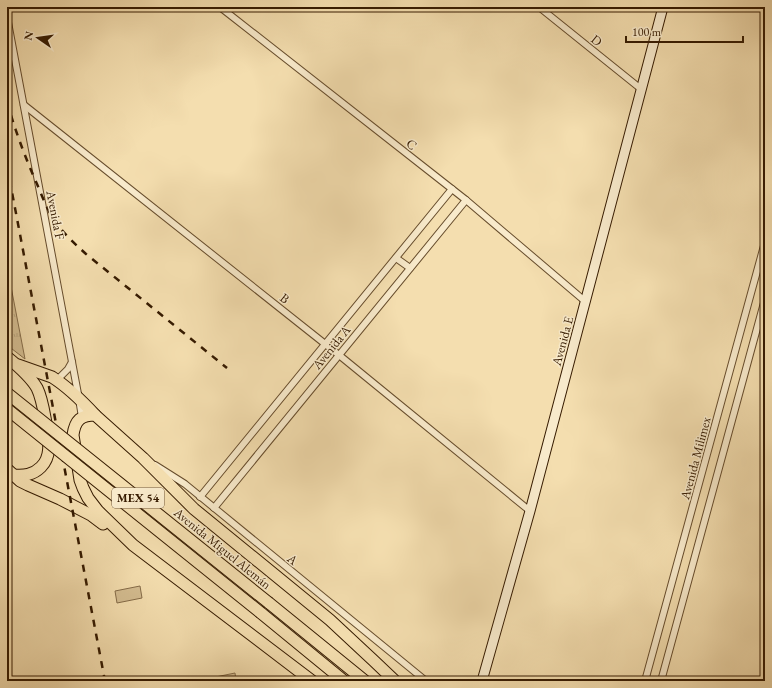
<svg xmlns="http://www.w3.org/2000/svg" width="772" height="688" viewBox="0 0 772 688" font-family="'EB Garamond',serif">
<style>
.grass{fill:url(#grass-tufts);stroke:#856c49}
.park{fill:#d4bd91;stroke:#856c49}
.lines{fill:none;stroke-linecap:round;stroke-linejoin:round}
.street-casing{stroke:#664c2c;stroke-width:8}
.secondary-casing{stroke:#361b01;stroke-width:11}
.highway-casing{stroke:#361b01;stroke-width:13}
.street{stroke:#f8eacb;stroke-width:6}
.secondary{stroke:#f8eacb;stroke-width:9}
.highway{stroke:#f4deaf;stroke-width:11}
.rail{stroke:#361b01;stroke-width:2.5;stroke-dasharray:7 7;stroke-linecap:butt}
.highway-bridge-casing{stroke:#361b01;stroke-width:13;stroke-linecap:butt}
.highway-bridge{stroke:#f4deaf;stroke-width:11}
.labels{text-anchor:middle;stroke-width:3;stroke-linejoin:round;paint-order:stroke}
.shield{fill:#f8eacb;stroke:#70593e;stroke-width:1}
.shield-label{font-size:12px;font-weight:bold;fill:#361b01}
.street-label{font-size:13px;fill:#361b01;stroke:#f8eacb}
</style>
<defs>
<pattern id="grass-tufts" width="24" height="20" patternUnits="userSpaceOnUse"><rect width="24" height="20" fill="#d4bd91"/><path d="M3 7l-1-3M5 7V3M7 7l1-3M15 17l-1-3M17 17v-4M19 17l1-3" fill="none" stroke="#b7a27b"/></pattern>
</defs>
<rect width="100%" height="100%" fill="#f4deaf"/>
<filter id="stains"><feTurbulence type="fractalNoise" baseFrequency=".005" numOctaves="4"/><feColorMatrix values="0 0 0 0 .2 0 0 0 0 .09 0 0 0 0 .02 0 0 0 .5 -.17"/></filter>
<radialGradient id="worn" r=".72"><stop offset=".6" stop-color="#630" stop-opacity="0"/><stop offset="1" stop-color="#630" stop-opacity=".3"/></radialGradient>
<polygon class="grass" points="7,266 25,359 7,345"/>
<g class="park">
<polygon points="140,586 142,598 117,603 115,591"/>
<polygon points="235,673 236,681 196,681"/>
</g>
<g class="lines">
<defs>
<g id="street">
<polyline points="220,7 466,200 586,302"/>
<polyline points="539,7 641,89"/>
<polyline points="7,17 79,399 82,417"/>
<polyline points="24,105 339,355 530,511"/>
<polyline points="396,258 410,268"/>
<polyline points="57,380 68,369 72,362"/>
<polyline points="155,465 185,484 426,681"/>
<polyline points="200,497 452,189"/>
<polyline points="214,508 466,200"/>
<polyline points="645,681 765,242"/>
<polyline points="661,681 765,299"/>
</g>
<polyline id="secondary" points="482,681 530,511 663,7"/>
<g id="highway">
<path d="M 7,357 C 18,366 30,376 37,388 C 42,398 44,412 46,423 C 48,438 53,455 41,467 C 33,475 24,476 13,475"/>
<path d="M 18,365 L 52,377 C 68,387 82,401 95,415"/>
<polyline points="7,469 20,481 28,485 60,499 91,515 103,524"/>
<polyline points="269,603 365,681"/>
<polyline points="261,613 344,681"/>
<path d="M 312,681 L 133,545 L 98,511 L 88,498 L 83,488 L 80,480 L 73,435 C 75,420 81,415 95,415 L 143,458 L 194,509 L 330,620 L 374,661 L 395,681"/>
</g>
</defs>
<use href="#street" class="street-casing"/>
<use href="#secondary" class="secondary-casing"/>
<use href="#highway" class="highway-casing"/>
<use href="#street" class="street"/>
<use href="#secondary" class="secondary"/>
<use href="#highway" class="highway"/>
<g class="rail">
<path d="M 7,102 C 15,130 25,157 37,184 C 42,196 47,209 54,220 C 63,233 75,244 86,254 L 227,368"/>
<polyline points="7,166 105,681"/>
</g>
<defs>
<g id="highway-bridge">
<polyline points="7,393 269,603"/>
<polyline points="7,409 261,613"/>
</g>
</defs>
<use href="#highway-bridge" class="highway-bridge-casing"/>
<use href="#highway-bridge" class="highway-bridge"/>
</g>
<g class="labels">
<rect class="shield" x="112" y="488" width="52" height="20" rx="3"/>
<g class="shield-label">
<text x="138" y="502">MEX 54</text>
</g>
<g class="street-label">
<text transform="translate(597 40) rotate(39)" y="5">D</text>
<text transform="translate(412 144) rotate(38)" y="5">C</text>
<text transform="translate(56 215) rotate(79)" y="5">Avenida F</text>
<text transform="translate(285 298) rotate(38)" y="5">B</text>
<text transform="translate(562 341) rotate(-75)" y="5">Avenida E</text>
<text transform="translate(331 347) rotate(-51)" y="5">Avenida A</text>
<text transform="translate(695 458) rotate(-75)" y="5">Avenida Milimex</text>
<text transform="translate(223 548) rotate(39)" y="5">Avenida Miguel Alemán</text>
<text transform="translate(293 559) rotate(39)" y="5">A</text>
</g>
</g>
<rect width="772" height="688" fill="none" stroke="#f4deaf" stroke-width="24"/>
<rect x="8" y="8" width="756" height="672" fill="none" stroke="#361b01" stroke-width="2"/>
<rect x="12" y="12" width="748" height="664" fill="none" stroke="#361b01"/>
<g transform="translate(38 38) rotate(283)" stroke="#f8eacb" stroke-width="3" paint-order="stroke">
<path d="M0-3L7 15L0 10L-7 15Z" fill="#361b01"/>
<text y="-6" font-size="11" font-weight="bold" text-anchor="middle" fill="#361b01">N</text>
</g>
<path d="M626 36v6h117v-6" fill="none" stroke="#361b01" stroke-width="2"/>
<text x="632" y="36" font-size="12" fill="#361b01" stroke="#f8eacb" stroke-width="3" paint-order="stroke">100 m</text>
<rect width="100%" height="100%" filter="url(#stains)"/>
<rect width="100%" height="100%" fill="url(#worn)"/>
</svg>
